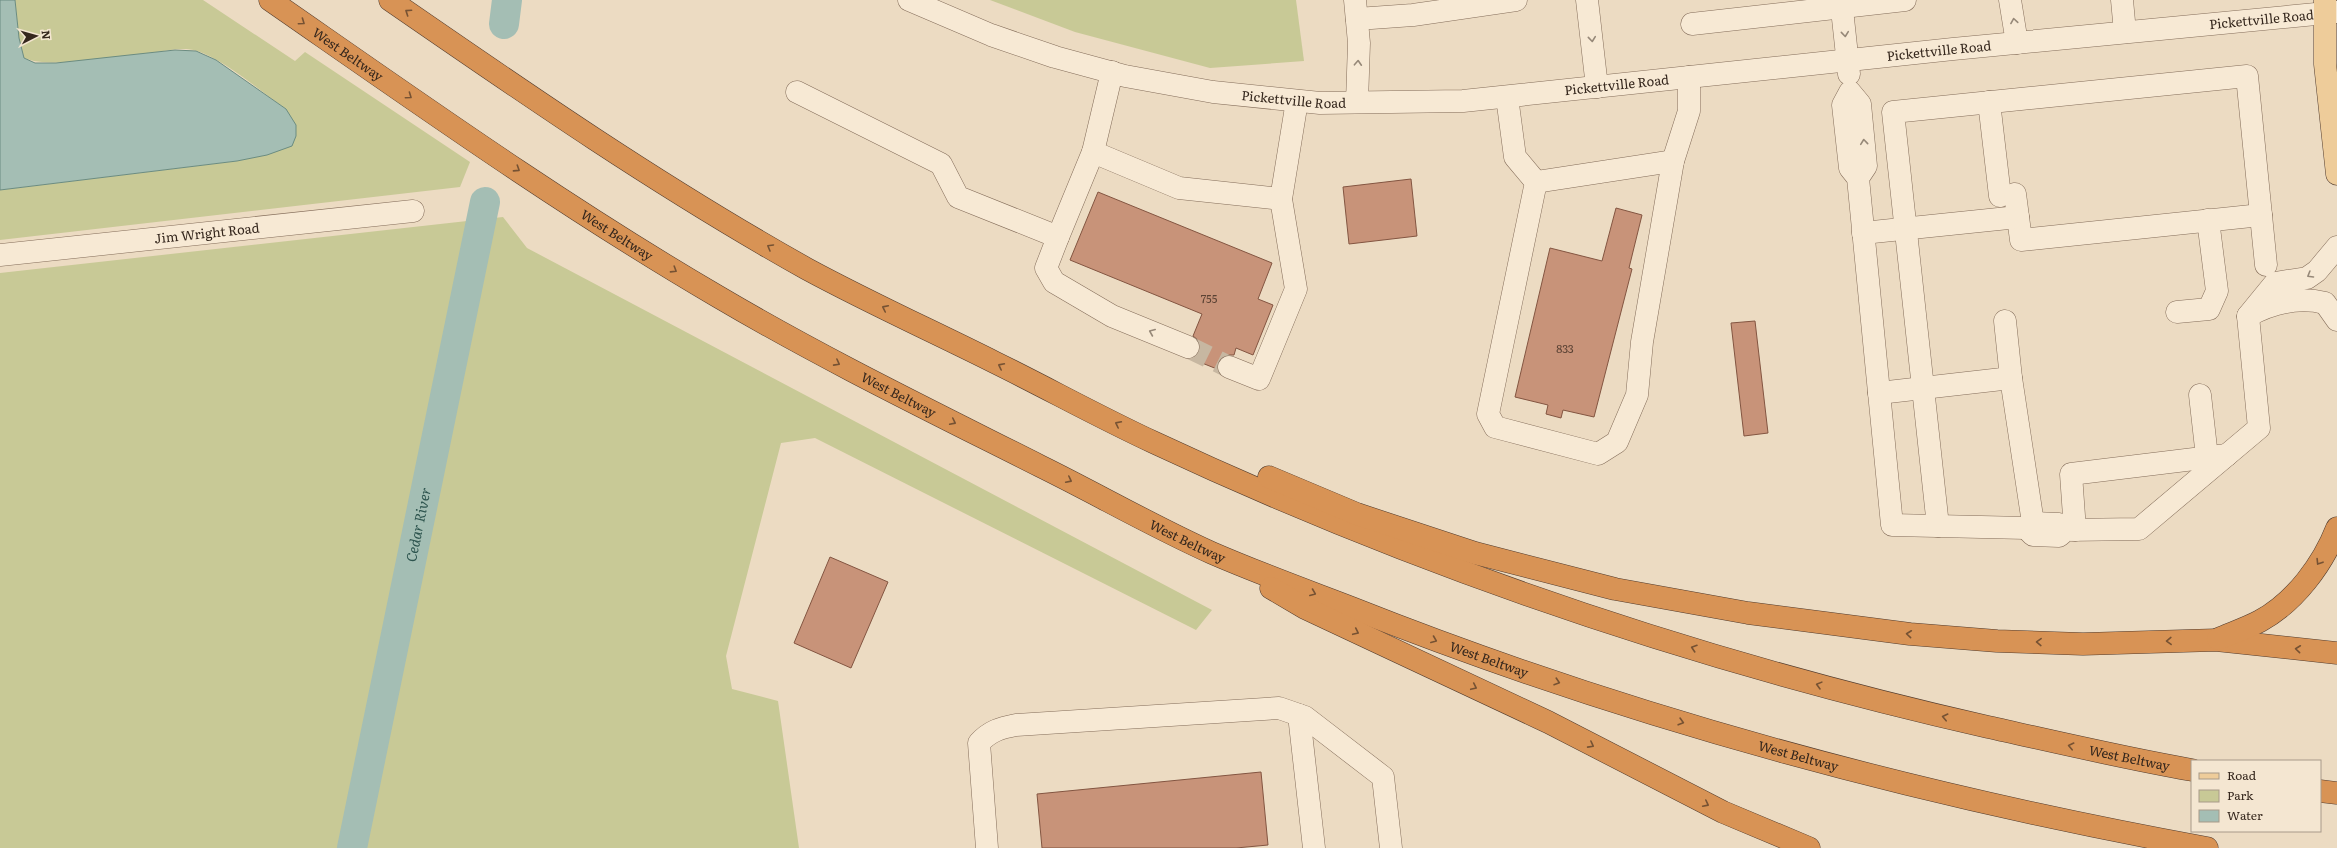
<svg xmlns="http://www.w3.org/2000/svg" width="2337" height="848" viewBox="0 0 2337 848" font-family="Literata,serif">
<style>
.green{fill:#c8c996}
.water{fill:#a4beb4;stroke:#6b8c81}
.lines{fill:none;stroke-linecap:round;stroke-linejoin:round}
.river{stroke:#a4beb4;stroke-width:30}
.building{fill:#c89379;stroke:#835541}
.minor-tunnel{stroke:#c7b7a1;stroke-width:22;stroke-dasharray:22 11;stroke-linecap:butt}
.minor-casing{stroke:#846d5a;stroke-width:23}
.major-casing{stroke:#523c2e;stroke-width:23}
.highway-casing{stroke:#523c2e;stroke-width:23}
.minor{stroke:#f7e9d4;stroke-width:22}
.major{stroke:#eecc9a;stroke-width:22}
.highway{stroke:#d89355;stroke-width:22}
.oneway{stroke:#765233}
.oneway2{stroke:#968878}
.labels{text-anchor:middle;stroke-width:3;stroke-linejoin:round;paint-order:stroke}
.number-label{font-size:11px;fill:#5a4234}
.street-label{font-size:13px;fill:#35271d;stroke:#f4e6d1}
.water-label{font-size:14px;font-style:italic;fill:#2d544e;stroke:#f4e6d1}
</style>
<rect width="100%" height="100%" fill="#ecdbc2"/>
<g class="green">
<path d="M 15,0 L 203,0 L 295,61 L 305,52 L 470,162 L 460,187 L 0,240 L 0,190 L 237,161 L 286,109 C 261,92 225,60 197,51 C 185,47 170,50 157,52 C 125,55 52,70 24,58 L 19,38 Z"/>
<polygon points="990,0 1296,0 1304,61 1210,68 1075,32"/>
<polygon points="503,217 527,248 1212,610 1196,630 815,438 781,443 726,656 732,689 778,701 799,848 0,848 0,273"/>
</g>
<polygon class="water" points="0,0 15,0 19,38 24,58 35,63 56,63 175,50 196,51 216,60 286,109 296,125 296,136 292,146 267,155 237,161 0,190"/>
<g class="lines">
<g class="river">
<polyline points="504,24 507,0"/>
<path id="s1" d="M 352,848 L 485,202"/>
</g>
</g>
<g class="building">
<polygon points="1411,179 1417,236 1349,244 1343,187"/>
<polygon points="1098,192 1272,263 1258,299 1273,305 1253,355 1236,348 1234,355 1227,355 1221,357 1217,369 1192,359 1200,351 1198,340 1193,336 1202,314 1070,260"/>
<polygon points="1616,208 1642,215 1629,268 1632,269 1594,417 1563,410 1561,418 1546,414 1548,405 1515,397 1550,248 1602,261"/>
<polygon points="1755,321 1768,433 1744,436 1731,323"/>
<polygon points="830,557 888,582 851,668 794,643"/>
<polygon points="1261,772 1268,845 1236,848 1042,848 1037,794"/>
</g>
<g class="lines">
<polyline class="minor-tunnel" points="1188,347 1229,367"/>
<defs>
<g id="minor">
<path id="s2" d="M 909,0 L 991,35 L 1055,57 L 1125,76 L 1213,92 L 1320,103 L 1463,101 L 1953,49 L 2337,12"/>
<polyline points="1355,0 1359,43 1357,102"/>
<polyline points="1587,0 1597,87"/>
<polyline points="1841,0 1849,74"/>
<polyline points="2010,0 2017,43"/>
<polyline points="2122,0 2125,32"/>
<polyline points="1357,19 1413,15 1516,0"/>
<polyline points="1692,24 1905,0"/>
<polyline points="1112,72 1093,152 1179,188 1281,199 1297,101"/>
<polyline points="797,92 941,164 958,197 1058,237 1093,152"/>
<polyline points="1507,97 1515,157 1536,182 1488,414 1495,427 1598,454 1617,442 1637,395 1642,342 1673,161 1689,111 1689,77"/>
<polyline points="1989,102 2000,196"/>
<polyline points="1858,178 1866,166 1860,104 1850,92 1843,105 1850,168 1858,178 1892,525 2026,528"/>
<polyline points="1536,182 1673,161"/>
<polyline points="2015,194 2021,240 2261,215"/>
<polyline points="1863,233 2018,217"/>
<polyline points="1058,237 1046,268 1054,282 1112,316 1188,347"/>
<path d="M 2337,247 L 2317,271 L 2307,278 L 2275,283 L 2248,316 C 2272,303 2297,296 2325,303 L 2337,320"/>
<path id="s3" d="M 0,255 L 413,211"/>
<polyline points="2177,312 2209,309 2217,291 2208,220"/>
<polyline points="1229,367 1259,379 1296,289 1281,199"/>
<polyline points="2011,378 2033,523"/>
<polyline points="1879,393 2011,378 2005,321"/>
<polyline points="2200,395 2207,457"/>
<polyline points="1938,526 1893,112 2247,76 2266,265"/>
<polyline points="2066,530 2059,524 2033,523 2026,528 2033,535 2059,536 2066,530 2139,529 2259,428 2248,316"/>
<polyline points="2075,530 2071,474 2227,455"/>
<polyline points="1299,715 1314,848"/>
<path d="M 987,848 L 979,743 C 990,731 1000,728 1016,725 L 1279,708 L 1305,717 L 1383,777 L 1391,848"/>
</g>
<polyline id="major" points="2325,0 2325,64 2337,174"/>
<g id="highway">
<path id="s4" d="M 270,0 C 417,102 563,206 717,296 C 822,358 931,411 1040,466 C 1097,494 1154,527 1212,553 C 1258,573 1305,590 1352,608 C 1627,717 1916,795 2207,848"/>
<path id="s5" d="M 390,0 C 526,94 662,188 807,269 C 868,302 932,331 994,362 C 1047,388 1099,417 1153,442 C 1420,567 1701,662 1988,727 C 2056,742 2123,758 2192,770"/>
<polyline points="1269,477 1357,514 1475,553 1615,589 1748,613 1910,634 1997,641 2083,644 2216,640 2337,653"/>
<polyline points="1271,588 1305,608 1548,722 1723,812 1809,848"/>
<path d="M 2218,639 C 2232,633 2247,628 2260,621 C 2295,602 2323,564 2337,528"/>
<polyline points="2320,791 2337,793"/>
</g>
</defs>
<use href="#minor" class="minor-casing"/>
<use href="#major" class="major-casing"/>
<use href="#highway" class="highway-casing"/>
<use href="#minor" class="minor"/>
<use href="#major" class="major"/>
<use href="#highway" class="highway"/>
</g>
<defs><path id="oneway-chevron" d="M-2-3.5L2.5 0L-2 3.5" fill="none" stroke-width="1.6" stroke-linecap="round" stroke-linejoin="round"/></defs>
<g class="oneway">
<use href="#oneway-chevron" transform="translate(408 12) rotate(-146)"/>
<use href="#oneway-chevron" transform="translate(302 22) rotate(35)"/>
<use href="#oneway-chevron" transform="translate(409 96) rotate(35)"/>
<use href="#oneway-chevron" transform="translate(517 169) rotate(33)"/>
<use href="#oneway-chevron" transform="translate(770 247) rotate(-150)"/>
<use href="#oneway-chevron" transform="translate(674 270) rotate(32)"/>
<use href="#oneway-chevron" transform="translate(885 308) rotate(-154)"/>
<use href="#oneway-chevron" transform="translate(837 363) rotate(28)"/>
<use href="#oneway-chevron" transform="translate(1001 366) rotate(-153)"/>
<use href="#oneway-chevron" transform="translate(953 422) rotate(26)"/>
<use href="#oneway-chevron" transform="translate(1118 424) rotate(-153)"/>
<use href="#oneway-chevron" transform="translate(1069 480) rotate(27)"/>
<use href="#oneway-chevron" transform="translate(2319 562) rotate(122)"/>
<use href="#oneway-chevron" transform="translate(1313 593) rotate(22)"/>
<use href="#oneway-chevron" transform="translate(1356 632) rotate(25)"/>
<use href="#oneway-chevron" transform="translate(1909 634) rotate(-174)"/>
<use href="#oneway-chevron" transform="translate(1434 640) rotate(22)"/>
<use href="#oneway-chevron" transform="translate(2169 641) rotate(178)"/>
<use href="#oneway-chevron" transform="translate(2039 642) rotate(-178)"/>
<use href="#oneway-chevron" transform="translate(1694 648) rotate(-162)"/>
<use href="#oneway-chevron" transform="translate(2298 649) rotate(-174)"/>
<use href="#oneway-chevron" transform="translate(1557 682) rotate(18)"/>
<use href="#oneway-chevron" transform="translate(1819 685) rotate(-165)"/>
<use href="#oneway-chevron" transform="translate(1474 687) rotate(25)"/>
<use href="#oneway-chevron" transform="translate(1945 717) rotate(-167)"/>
<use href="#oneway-chevron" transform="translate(1681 722) rotate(16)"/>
<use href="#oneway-chevron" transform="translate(1591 745) rotate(28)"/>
<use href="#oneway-chevron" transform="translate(2071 746) rotate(-167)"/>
<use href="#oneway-chevron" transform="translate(1706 804) rotate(27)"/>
</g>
<g class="oneway2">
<use href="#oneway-chevron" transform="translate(2014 21) rotate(-99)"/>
<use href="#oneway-chevron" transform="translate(1845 34) rotate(84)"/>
<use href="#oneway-chevron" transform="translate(1592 39) rotate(84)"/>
<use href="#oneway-chevron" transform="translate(1358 63) rotate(-87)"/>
<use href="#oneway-chevron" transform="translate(1864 142) rotate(-96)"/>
<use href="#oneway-chevron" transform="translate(2310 275) rotate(149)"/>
<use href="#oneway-chevron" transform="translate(1152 332) rotate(-157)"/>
</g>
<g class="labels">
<g class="number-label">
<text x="1209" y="303">755</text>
<text x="1565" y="353">833</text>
</g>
<g class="street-label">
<text dy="5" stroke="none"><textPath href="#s2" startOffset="1372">Pickettville Road</textPath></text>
<text dy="5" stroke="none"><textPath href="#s2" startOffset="1048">Pickettville Road</textPath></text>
<text dy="5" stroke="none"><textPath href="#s4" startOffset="95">West Beltway</textPath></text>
<text dy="5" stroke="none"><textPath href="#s2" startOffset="724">Pickettville Road</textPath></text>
<text dy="5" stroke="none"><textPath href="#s2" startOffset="400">Pickettville Road</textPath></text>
<text dy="5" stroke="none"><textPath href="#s3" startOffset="208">Jim Wright Road</textPath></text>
<text dy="5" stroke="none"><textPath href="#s4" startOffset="419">West Beltway</textPath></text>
<text dy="5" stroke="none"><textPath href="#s4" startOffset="743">West Beltway</textPath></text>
<text dy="5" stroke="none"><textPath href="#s4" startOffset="1067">West Beltway</textPath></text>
<text dy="5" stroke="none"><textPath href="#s4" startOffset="1391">West Beltway</textPath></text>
<text dy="5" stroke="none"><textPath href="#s4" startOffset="1715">West Beltway</textPath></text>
<text dy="5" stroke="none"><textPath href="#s5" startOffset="1912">West Beltway</textPath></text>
</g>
<g class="water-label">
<text dy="5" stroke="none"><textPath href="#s1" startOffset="330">Cedar River</textPath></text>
</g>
</g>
<rect x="2191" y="760" width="130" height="72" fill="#f4e6d1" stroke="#a89a89"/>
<rect x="2199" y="773" width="20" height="6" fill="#eecc9a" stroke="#a89a89"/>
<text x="2227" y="780" font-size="12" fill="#35271d">Road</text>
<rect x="2199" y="790" width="20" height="12" fill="#c8c996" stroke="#a89a89"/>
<text x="2227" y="800" font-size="12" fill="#35271d">Park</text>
<rect x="2199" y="810" width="20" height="12" fill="#a4beb4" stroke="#a89a89"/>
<text x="2227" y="820" font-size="12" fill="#35271d">Water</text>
<g transform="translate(36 36) rotate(84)" stroke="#f4e6d1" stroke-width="3" paint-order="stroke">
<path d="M0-3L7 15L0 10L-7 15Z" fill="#35271d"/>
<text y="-6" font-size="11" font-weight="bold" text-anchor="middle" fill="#35271d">N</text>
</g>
</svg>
